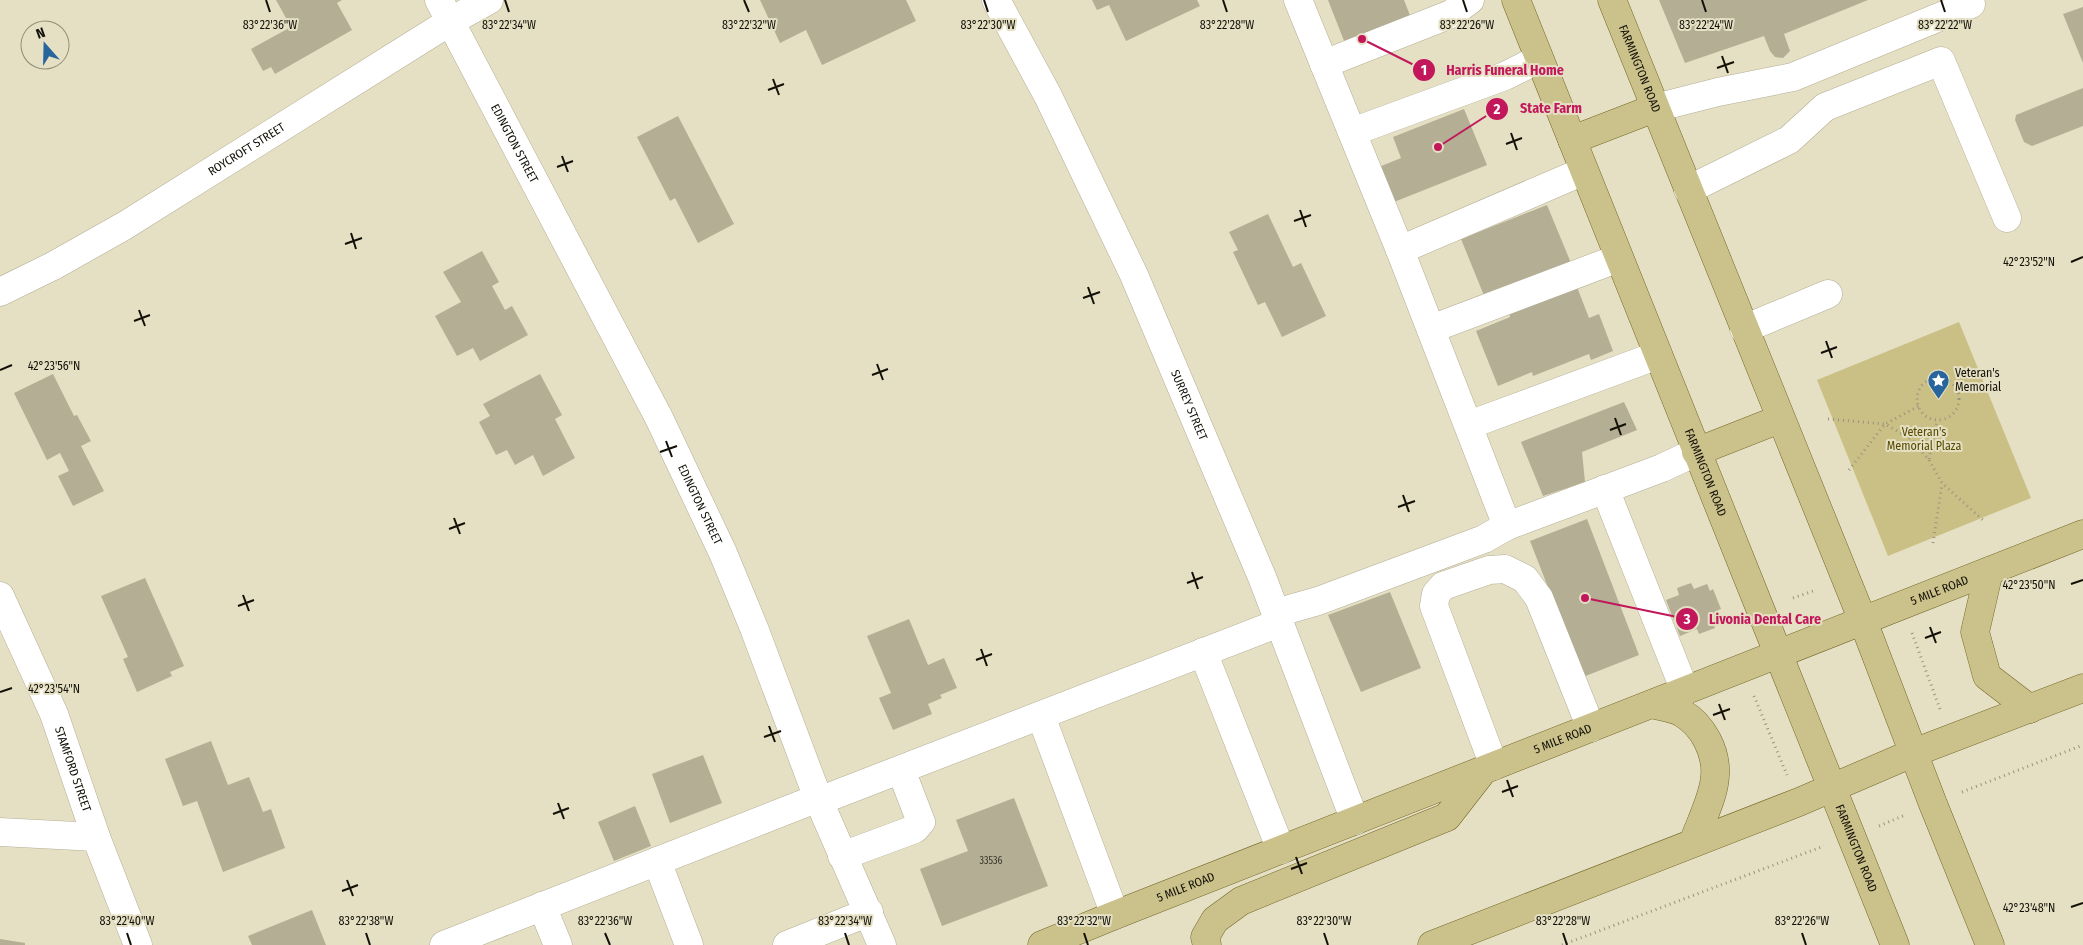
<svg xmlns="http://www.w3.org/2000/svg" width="2083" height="945" viewBox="0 0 2083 945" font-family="'Fira Sans Condensed',sans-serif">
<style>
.green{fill:#cac086}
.building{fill:#b3ae94}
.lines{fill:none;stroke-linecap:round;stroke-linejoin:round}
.minor-casing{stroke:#b3ae94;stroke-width:29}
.major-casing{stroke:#74682a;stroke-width:29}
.path{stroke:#98947f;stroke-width:3;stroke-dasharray:1 4;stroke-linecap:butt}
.minor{stroke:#fff;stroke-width:28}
.major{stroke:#cbc18b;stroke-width:28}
.ticks{fill:none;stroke:#121007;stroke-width:2}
.labels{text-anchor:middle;stroke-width:4;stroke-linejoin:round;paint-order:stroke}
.number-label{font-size:10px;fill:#3a382a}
.street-label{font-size:12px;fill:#121007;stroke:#e5e0c4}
.poi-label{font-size:12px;fill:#121007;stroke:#e5e0c4;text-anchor:start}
.park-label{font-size:12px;fill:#564a00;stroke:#e5e0c4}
.ticks-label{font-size:12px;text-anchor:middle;fill:#121007;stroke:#e5e0c4;stroke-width:4;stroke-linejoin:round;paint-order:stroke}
.leader{fill:none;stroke:#c2185b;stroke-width:2}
.callout-dot{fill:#c2185b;stroke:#e5e0c4;stroke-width:2}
.mark-label{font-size:15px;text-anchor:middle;font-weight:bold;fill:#fff}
.callout-label{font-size:14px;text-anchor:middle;font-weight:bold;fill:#c2185b;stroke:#e5e0c4;stroke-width:4;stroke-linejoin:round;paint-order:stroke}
</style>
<rect width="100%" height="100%" fill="#e5e0c4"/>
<polygon class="green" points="1959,322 2031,498 1888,556 1817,380"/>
<g class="building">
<polygon points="276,0 342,0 337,3 352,30 275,74 271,67 263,71 251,49 291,27"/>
<polygon points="760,0 906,0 916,21 822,65 806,30 780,43"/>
<polygon points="1092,0 1197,0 1200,6 1126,41 1109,5 1097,10"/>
<polygon points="1328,0 1404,0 1414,26 1348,51"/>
<polygon points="1659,0 1868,0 1784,34 1790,51 1783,58 1775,57 1770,51 1764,36 1685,63"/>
<polygon points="2083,7 2083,63 2063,14"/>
<polygon points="2083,88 2083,126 2032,146 2024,142 2015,120 2016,115"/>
<polygon points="1464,109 1487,165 1394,202 1379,167 1401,158 1393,137"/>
<polygon points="678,116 734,224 698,243 675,198 670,201 637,137"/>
<polygon points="1547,205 1571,263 1485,298 1461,239"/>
<polygon points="1268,214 1293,267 1301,263 1326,316 1282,337 1265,302 1258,305 1233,252 1238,250 1229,232"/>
<polygon points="482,251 499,282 492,286 505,310 512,306 528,335 480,361 473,348 457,356 435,316 461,302 443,272"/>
<polygon points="1577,287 1589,318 1599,314 1613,351 1591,360 1589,354 1533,376 1532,372 1498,386 1476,331 1510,317 1509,313"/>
<polygon points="53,374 74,416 77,415 91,441 81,446 104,491 73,506 58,476 69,471 60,453 47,460 14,393"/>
<polygon points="540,374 562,415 555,419 575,458 543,476 533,455 515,465 507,450 496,455 479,422 490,416 483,404"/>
<polygon points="1624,402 1637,430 1582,452 1585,482 1543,496 1521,442"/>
<polygon points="1587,519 1639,655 1583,677 1530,541"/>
<polygon points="145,578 184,666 170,672 172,676 137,692 123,659 128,657 101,596"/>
<polygon points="1691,583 1694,589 1707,584 1710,591 1713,589 1721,609 1718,610 1721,620 1713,622 1715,628 1699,634 1697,629 1680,636 1666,600 1679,595 1677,588"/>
<polygon points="1390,592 1421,668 1361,692 1328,615"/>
<polygon points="909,619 928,665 944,658 957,688 940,695 942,698 928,704 932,714 893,730 879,698 891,693 867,636"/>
<polygon points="211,741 228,785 249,777 263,812 271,809 285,848 223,872 197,801 183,806 165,759"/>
<polygon points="703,755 722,803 670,823 652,774"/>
<polygon points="1014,798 1048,886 942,926 920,869 968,851 956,820"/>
<polygon points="635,806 651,846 614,861 598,822"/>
<polygon points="312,910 326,945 252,945 248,936"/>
<polygon points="0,939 25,943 25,945 0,945"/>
</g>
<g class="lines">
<defs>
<g id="minor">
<path id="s1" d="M 439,0 L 659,418 L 723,553 L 754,628 L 819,801 L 882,945"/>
<path id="s2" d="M 996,0 L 1048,96 L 1134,275 L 1262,577 L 1355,821"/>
<polyline points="1298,0 1400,250 1507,526"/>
<polyline points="1324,64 1451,14 1470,0"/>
<polyline points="1655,108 1718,92 1793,77 1971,4 1969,0"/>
<polyline points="1352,132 1505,76 1539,59"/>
<polyline points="1688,190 1789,140 1825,107 1941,61 2007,218"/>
<polyline points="1400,250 1584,171"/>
<path id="s3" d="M 0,292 L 53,266 L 124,226 L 451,21 L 489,0"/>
<polyline points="1431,329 1619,258"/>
<polyline points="1744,329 1828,294"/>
<polyline points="1469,425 1658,355"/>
<polyline points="1605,489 1685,691"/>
<path id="s4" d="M 0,596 L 54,714 L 96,837 L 138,945"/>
<polyline points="1276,613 1318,601 1484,539 1507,526 1662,468 1696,452"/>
<polyline points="1203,652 1281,850"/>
<polyline points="1041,716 1115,915"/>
<polyline points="1494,766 1434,606 1436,594 1443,586 1489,570 1505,569 1525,579 1539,598 1591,728"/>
<polyline points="819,801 1279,623"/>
<polyline points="0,832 96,837"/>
<polyline points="842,856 915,829 921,822 901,770"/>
<polyline points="657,861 689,945"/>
<polyline points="542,906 558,945"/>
<polyline points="444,945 818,798"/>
<polyline points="787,945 869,912"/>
</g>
<g id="major">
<path id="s5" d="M 1516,0 L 1895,945"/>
<path id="s6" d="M 1612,0 L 1863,621 L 1933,804 L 1990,945"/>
<polyline points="1572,140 1655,108"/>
<polyline points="1696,452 1780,419"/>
<polyline points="1989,571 1975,632 1987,676 2030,709"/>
<path d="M 1652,704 C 1662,707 1674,708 1682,713 C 1703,725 1717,752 1715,776 C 1714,797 1700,823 1693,843"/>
<path id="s7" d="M 1042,945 L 1115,915 L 2083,534"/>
<polyline points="1207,945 1205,937 1215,920 1241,901 1447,817 1482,772"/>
<polyline points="1432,945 1799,802 1913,753 2083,688"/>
</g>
</defs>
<use href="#minor" class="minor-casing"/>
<use href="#major" class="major-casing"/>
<g class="path">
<circle cx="1938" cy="399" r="21"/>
<polyline points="1828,419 1885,424 1911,439 1929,460 1942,483 1985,522"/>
<polyline points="1929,459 1937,420"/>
<polyline points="1849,470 1885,424 1919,406"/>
<polyline points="1933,543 1942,484"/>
<polyline points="1793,598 1816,590"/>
<polyline points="1912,633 1940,709"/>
<polyline points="1754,696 1787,775"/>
<polyline points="1962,792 2083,745"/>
<polyline points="1879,826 1905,815"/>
<polyline points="1562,945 1824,846"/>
</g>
<use href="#minor" class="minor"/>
<use href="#major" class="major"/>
</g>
<path class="ticks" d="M 266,0 L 270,12M 505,0 L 509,12M 744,0 L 749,12M 984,0 L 988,12M 1223,0 L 1227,12M 1463,0 L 1467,12M 1702,0 L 1706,12M 1941,0 L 1945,12M 1722,56 L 1728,73M 1717,68 L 1734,62M 773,79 L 779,95M 768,90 L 784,84M 1511,133 L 1517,150M 1506,144 L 1522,138M 562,156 L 568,172M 557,167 L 573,161M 1300,210 L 1306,227M 1294,221 L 1311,215M 351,233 L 356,249M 345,244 L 362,238M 2071,262 L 2083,257M 1088,287 L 1094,304M 1083,298 L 1100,292M 139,310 L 145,326M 134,321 L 150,315M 1826,341 L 1832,358M 1821,353 L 1837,347M 877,364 L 883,380M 0,370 L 12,365M 872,375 L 888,369M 1615,418 L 1621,435M 1610,430 L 1626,424M 666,441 L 672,457M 660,452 L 677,446M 1403,495 L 1409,512M 1398,507 L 1415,501M 454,518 L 460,534M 449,529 L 465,523M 1192,572 L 1198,589M 1187,583 L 1203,577M 2071,584 L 2083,580M 243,595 L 249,611M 238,606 L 254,600M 1930,627 L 1936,643M 1925,638 L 1941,632M 981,649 L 987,666M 976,660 L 992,654M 0,692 L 12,688M 1719,704 L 1725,720M 1713,715 L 1730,709M 769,726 L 775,742M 764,737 L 781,731M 1507,780 L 1513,797M 1502,792 L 1518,786M 558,803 L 564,819M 553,814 L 569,808M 1296,857 L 1302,874M 1291,869 L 1307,863M 347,880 L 353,896M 342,891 L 358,885M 2071,907 L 2083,903M 127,933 L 131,945M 366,933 L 370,945M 605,933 L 610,945M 845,933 L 849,945M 1084,933 L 1088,945M 1324,933 L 1328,945M 1563,933 L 1567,945M 1802,933 L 1806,945"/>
<defs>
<symbol id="sight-pin" viewBox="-11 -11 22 30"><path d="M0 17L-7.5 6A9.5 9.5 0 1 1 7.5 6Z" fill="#28659c" stroke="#e5e0c4"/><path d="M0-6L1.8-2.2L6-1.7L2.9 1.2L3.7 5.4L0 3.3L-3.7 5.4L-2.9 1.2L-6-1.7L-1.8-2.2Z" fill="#fff"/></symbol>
</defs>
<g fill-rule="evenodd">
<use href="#sight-pin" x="1926" y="368" width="25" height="34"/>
</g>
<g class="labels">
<g class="number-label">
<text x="991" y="864">33536</text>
</g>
<g class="street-label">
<text dy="4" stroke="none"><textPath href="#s6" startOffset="74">FARMINGTON ROAD</textPath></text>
<text dy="4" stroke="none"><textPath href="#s1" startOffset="162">EDINGTON STREET</textPath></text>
<text dy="4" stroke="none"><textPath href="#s3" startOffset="285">ROYCROFT STREET</textPath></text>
<text dy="4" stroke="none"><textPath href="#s2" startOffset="449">SURREY STREET</textPath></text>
<text dy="4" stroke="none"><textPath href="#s5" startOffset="509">FARMINGTON ROAD</textPath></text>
<text dy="4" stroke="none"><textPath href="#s1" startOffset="568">EDINGTON STREET</textPath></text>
<text dy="4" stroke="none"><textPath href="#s7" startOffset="965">5 MILE ROAD</textPath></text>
<text dy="4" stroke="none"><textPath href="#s7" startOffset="560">5 MILE ROAD</textPath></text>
<text dy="4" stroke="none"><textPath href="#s4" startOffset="188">STAMFORD STREET</textPath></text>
<text dy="4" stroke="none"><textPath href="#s5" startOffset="914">FARMINGTON ROAD</textPath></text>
<text dy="4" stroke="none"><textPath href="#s7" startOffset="155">5 MILE ROAD</textPath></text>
</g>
<g class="poi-label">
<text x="1955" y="377">Veteran's<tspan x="1955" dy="14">Memorial</tspan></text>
</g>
<g class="park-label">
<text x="1924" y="436">Veteran's<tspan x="1924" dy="14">Memorial Plaza</tspan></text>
</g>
</g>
<g class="ticks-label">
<text x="270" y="29">83°22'36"W</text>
<text x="509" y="29">83°22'34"W</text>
<text x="749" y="29">83°22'32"W</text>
<text x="988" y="29">83°22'30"W</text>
<text x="1227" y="29">83°22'28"W</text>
<text x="1467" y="29">83°22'26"W</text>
<text x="1706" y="29">83°22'24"W</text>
<text x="1945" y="29">83°22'22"W</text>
<text x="2029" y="266">42°23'52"N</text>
<text x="54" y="370">42°23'56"N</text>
<text x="2029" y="589">42°23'50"N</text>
<text x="54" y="693">42°23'54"N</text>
<text x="2029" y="912">42°23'48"N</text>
<text x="127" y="925">83°22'40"W</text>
<text x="366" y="925">83°22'38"W</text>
<text x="605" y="925">83°22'36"W</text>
<text x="845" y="925">83°22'34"W</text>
<text x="1084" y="925">83°22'32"W</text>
<text x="1324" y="925">83°22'30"W</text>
<text x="1563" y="925">83°22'28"W</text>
<text x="1802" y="925">83°22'26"W</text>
</g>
<path class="leader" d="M1362 39L1424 70M1438 147L1497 109M1585 598L1687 619"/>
<g class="callout-dot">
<circle cx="1362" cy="39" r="5"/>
<circle cx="1438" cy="147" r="5"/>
<circle cx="1585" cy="598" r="5"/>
<circle cx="1424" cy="70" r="12"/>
<circle cx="1497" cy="109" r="12"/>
<circle cx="1687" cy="619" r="12"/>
</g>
<g class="mark-label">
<text x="1424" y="75">1</text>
<text x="1497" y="114">2</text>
<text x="1687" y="624">3</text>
</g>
<g class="callout-label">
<text x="1505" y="75">Harris Funeral Home</text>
<text x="1551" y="113">State Farm</text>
<text x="1765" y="624">Livonia Dental Care</text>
</g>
<g transform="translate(45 45) rotate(340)"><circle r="24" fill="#e5e0c4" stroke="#918d78"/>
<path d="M0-4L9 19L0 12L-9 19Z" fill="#28659c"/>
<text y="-8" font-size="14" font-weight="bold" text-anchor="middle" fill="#121007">N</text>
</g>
</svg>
